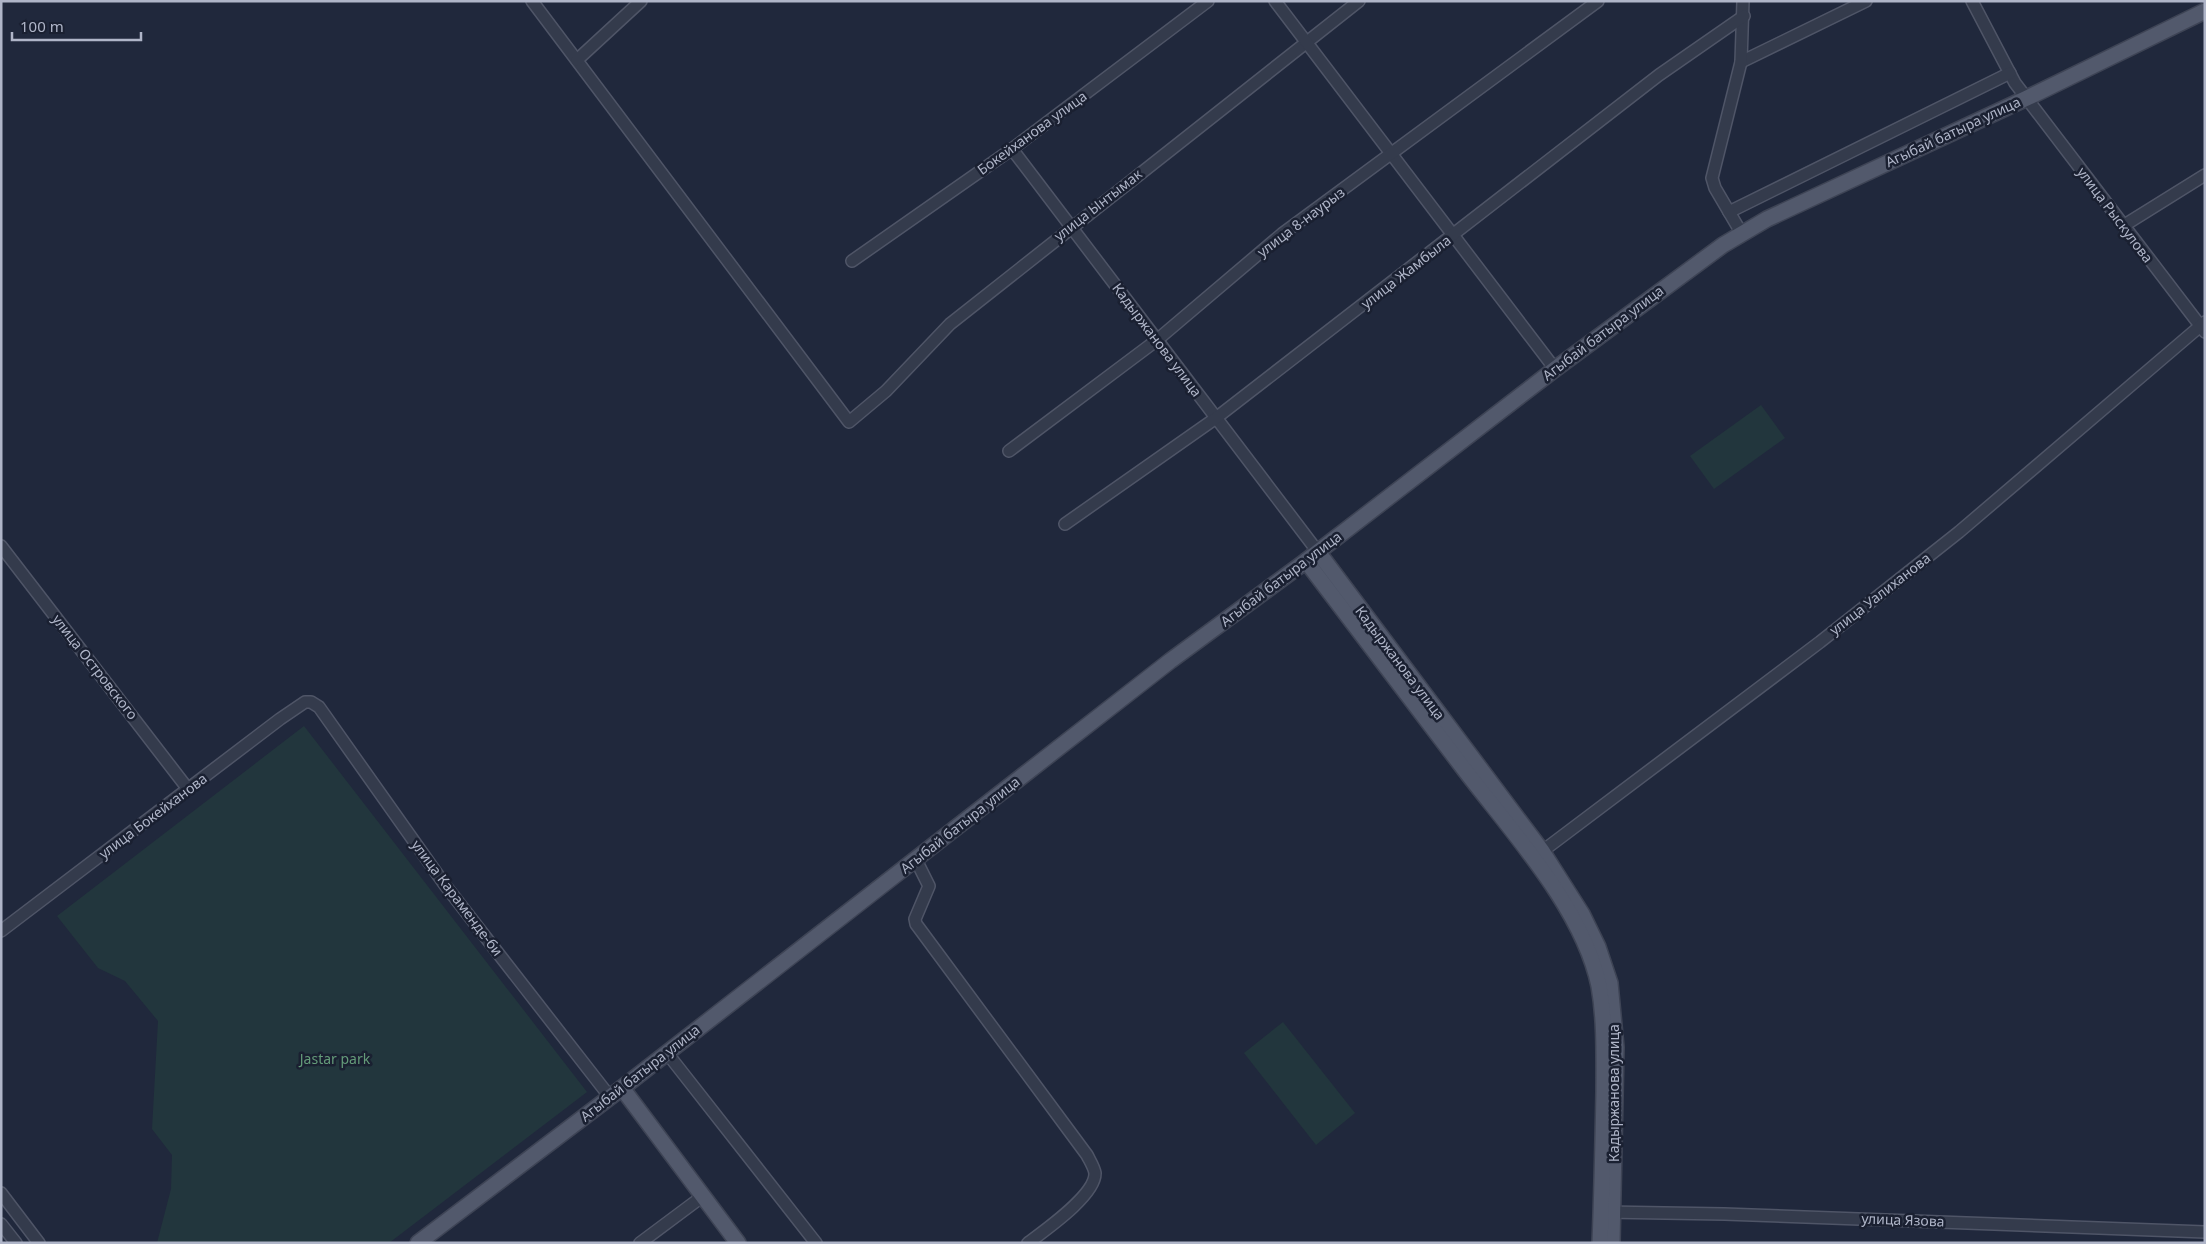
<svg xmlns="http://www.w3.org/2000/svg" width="2206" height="1244" viewBox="0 0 2206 1244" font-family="'Noto Sans',sans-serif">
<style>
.green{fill:#22363d}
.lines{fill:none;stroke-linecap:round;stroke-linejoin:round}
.minor-casing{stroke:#4f5567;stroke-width:14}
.major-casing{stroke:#3e4455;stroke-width:18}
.minor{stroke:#343b4c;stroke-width:11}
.major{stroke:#52596c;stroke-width:15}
.labels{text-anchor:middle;stroke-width:5;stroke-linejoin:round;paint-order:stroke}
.street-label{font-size:14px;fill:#afb5c8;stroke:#1a2031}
.park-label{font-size:14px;fill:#649b79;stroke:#1a2031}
</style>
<rect width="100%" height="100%" fill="#20283c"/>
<g class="green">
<polygon points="1761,405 1785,438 1714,489 1690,456"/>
<polygon points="304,726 587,1092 389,1243 157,1243 171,1189 172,1155 152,1129 158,1021 125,981 98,968 57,916"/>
<polygon points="1283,1022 1355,1113 1316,1145 1244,1053"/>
</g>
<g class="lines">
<defs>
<g id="minor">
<polyline points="532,1 849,422 886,391 950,324 1359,1"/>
<polyline points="1275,1 1555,369"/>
<polyline points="1972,1 2015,83 2205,332"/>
<polyline points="577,60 641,1"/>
<polyline points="1741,62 1866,1"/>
<polyline points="1012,149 1318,552"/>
<polyline points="1729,212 2010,73"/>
<polyline points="2123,226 2205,175"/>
<polyline points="1742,234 1715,188 1712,178 1741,62 1743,1"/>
<polyline points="852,261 1012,149 1208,1"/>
<polyline points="1009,451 1157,340 1282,234 1598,1"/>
<polyline points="1065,524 1216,418 1659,75 1744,16"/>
<polyline points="1,546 188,789"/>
<polyline points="1536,856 1820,642 1959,532 2205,322"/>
<path d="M 916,860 L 929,886 L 915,919 L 916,924 L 1087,1155 C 1090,1161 1094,1167 1095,1173 C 1096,1195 1045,1230 1028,1243"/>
<polyline points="1,931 280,719 305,702 311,702 319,707 445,885 610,1097"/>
<polyline points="667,1053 816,1243"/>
<polyline points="1,1193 39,1243"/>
<polyline points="1605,1212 1724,1214 2205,1232"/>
<polyline points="1,1224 16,1243"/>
<polyline points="640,1243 703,1196"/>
</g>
<g id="major">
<polyline points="1318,552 1542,851 1582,914 1598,947 1610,983 1616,1047 1612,1243"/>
<path d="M 1306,561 C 1359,630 1411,700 1464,769 C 1511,831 1583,908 1599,986 C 1605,1020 1604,1056 1604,1091 C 1603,1142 1602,1192 1600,1243"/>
<polyline points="622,1088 738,1243"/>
<polyline points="418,1243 622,1088 1170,661 1306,561 1555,369 1723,245 1767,219 2027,98 2205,11"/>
</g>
</defs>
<use href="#minor" class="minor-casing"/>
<use href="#major" class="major-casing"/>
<use href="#minor" class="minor"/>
<use href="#major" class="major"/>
</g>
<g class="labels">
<g class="street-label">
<text transform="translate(1953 132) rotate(-25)" y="5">Агыбай батыра улица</text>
<text transform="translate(1032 133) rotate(-36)" y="5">Бокейханова улица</text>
<text transform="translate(1098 205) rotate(-38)" y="5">улица Ынтымак</text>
<text transform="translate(2115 215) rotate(53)" y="5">улица Рыскулова</text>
<text transform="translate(1301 222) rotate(-37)" y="5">улица 8-наурыз</text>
<text transform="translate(1406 272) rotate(-38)" y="5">улица Жамбыла</text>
<text transform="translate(1603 333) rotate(-37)" y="5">Агыбай батыра улица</text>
<text transform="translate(1157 340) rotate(53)" y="5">Кадыржанова улица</text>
<text transform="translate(1281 579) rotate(-37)" y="5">Агыбай батыра улица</text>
<text transform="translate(1880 594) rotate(-38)" y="5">улица Уалиханова</text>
<text transform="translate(1400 663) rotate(53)" y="5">Кадыржанова улица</text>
<text transform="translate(95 667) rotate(52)" y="5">улица Островского</text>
<text transform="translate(153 816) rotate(-37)" y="5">улица Бокейханова</text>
<text transform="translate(960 825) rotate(-38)" y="5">Агыбай батыра улица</text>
<text transform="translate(457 898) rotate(53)" y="5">улица Караменде-би</text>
<text transform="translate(640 1073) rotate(-38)" y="5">Агыбай батыра улица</text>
<text transform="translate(1614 1093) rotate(-90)" y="5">Кадыржанова улица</text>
<text transform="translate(1903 1220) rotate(2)" y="5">улица Язова</text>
</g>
<g class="park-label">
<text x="335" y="1064">Jastar park</text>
</g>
</g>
<rect width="2206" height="1244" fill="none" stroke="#afb5c8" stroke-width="5"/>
<path d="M12 32v8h129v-8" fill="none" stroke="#afb5c8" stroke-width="2.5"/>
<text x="20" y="32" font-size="15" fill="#afb5c8" stroke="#1a2031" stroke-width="4" paint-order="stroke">100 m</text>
</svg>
